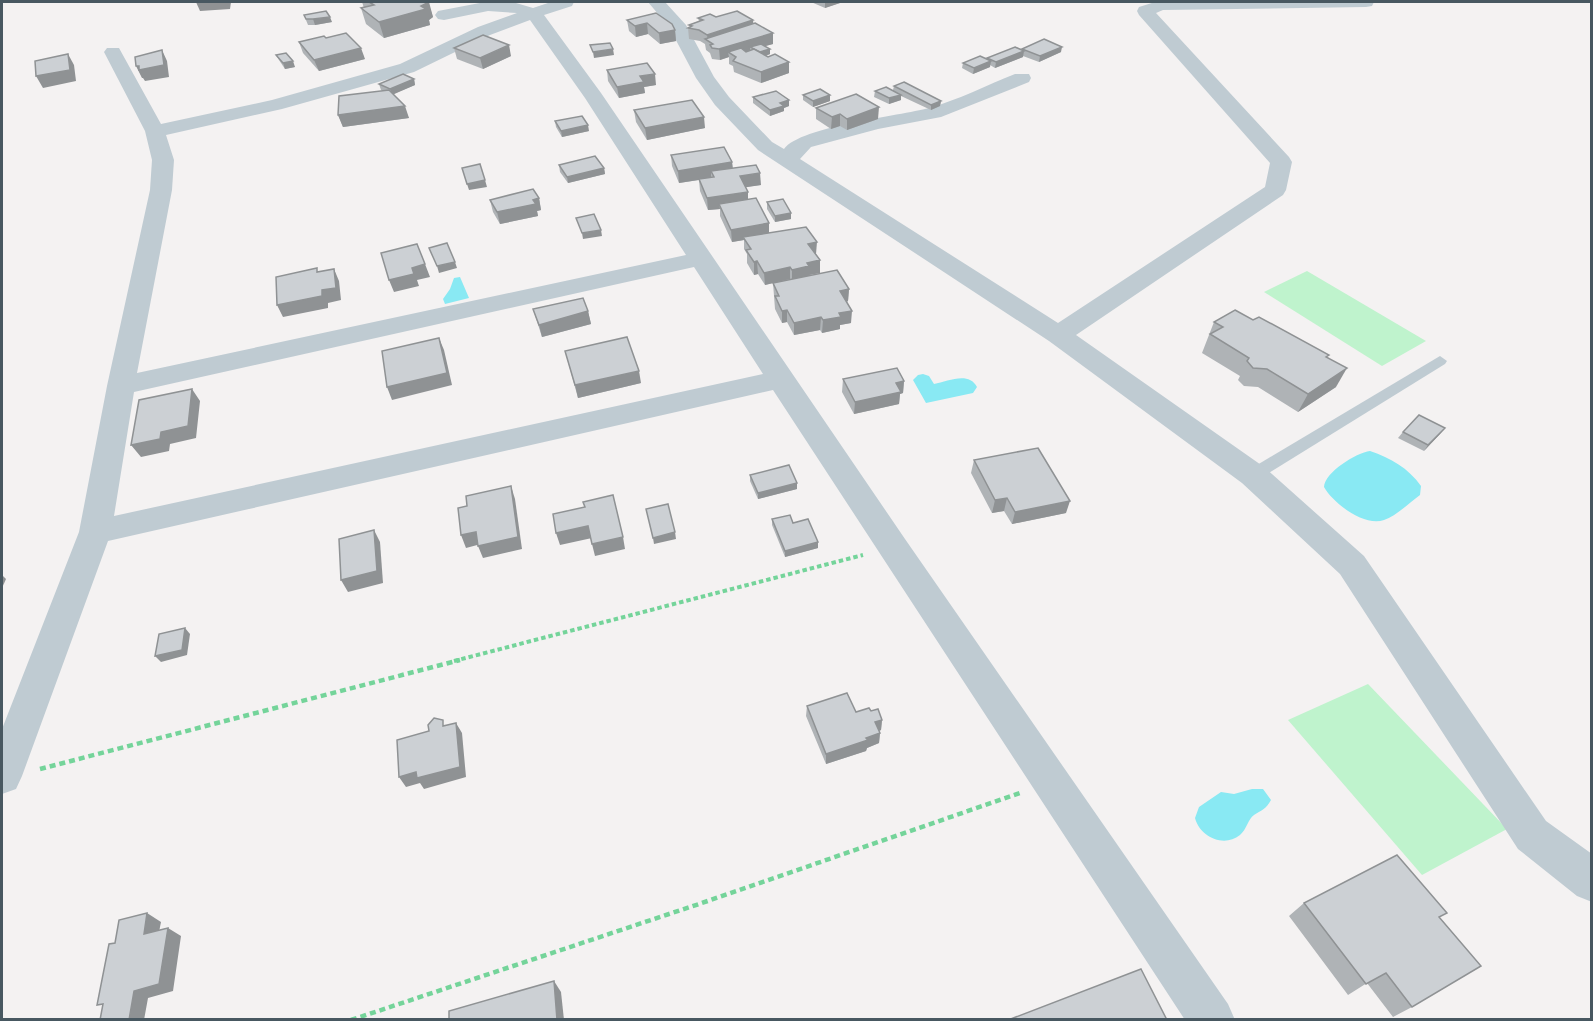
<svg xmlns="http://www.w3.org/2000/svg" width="1593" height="1021" viewBox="0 0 1593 1021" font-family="'PT Sans Narrow',sans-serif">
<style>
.green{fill:#bff3cd}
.water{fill:#89e9f3}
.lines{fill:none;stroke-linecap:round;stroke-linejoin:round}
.path-far1{stroke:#74d49a;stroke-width:4;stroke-dasharray:4.5 3;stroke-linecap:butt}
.path{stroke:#74d49a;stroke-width:4.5;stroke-dasharray:6 4;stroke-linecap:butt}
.lane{fill:#bfcbd2;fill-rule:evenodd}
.street{fill:#bfcbd2;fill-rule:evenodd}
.wall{fill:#afb3b6}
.shaded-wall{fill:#8f9294}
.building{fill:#ccd0d4;stroke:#8f9294;stroke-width:1.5}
</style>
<rect width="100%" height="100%" fill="#f4f2f2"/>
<g class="green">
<polygon points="1307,271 1426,341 1382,366 1264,292"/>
<polygon points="1368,684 1507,829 1422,875 1288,720"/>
</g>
<g class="water">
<polygon points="460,277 469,298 445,304 443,299 450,289 454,278"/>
<path d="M 923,374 L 929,376 L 934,384 C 948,381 969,371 977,387 L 973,393 L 926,403 L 913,380 L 918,375 Z"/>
<path d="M 1370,451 C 1391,458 1408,468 1421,486 L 1420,495 C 1409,503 1396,516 1384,520 C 1364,527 1333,503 1324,487 C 1325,472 1356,453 1370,451 Z"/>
<path d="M 1252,789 L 1263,789 L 1271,800 C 1266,809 1262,810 1254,815 C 1248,819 1247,829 1240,835 C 1224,848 1200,837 1195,818 L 1199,807 L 1221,792 L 1234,794 Z"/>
</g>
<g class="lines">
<polyline class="path-far1" points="454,661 863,555"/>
<g class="path">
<polyline points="40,769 460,660"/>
<polyline points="351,1020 699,904 1020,793"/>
</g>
<polygon class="lane" points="1440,356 1447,361 1445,364 1259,479 1247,479 1245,475 1247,471"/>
<g class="street">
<path d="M 485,2 L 516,3 L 533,8 L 551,2 L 574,2 L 572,6 L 544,15 L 601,93 L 905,539 L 1228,1004 L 1235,1020 L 1185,1020 L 773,390 L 108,541 L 22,776 L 16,789 L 2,794 L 2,729 L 79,532 L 107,386 L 150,190 L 152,160 L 145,131 L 104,52 L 107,48 L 119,48 L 161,124 L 272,100 L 400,64 L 478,27 L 517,13 L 488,11 L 444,20 L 438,19 L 435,15 L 438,11 ZM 530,20 L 585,98 L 686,255 L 137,373 L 172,190 L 174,160 L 166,135 L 282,109 L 414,72 L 490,35 ZM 694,267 L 763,374 L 114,516 L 134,392 Z"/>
<path d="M 648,2 L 665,2 L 686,25 L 714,77 L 729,97 L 772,142 L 784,149 C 801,126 900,116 929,108 C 958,100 987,85 1015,74 L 1029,74 L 1031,78 L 1029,82 L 941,117 L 878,129 L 811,147 L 800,159 L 1058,323 L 1265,187 L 1270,163 L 1139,15 L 1137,11 L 1139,7 L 1155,2 L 1374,2 L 1372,6 L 1366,7 L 1163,10 L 1156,13 L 1289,157 L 1292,162 L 1286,190 L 1283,195 L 1076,335 L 1264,467 L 1364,556 L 1546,821 L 1592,854 L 1592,902 L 1577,896 L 1518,849 L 1340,574 L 1242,483 L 1049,341 L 758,150 L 715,105 L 696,78 L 669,27 Z"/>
</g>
</g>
<g class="wall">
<polygon points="362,2 428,2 433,17 429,20 430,25 384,38 366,24 361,8 364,8"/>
<polygon points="811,2 843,2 825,8"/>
<polygon points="656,13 675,30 676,41 660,44 648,34 636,37 629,31 627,20"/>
<polygon points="304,15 332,22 315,25 308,25"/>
<polygon points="716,17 753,20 753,23 773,33 773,44 765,46 770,54 766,56 789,62 789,73 761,83 734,72 733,66 729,64 729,57 720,60 712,59 710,53 706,50 705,44 700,41 689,39 688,28 690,27 689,25 699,21 698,18"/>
<polygon points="299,42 365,59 319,71 303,53"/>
<polygon points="454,48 511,56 483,69 457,59"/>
<polygon points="1022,49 1061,52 1039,62 1023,56 1023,57 995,68 990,65 990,67 973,74 962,68 963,63 986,59 987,58 1022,50"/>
<polygon points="276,55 295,67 285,69 279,60"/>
<polygon points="607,70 656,85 644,87 645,93 619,98 608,81"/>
<polygon points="414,79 415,85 393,94 409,118 343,127 338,115 383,91 381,90 379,84"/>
<polygon points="894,86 941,101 940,106 931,110 901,96 901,100 889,104 874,97 875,91 893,90"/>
<polygon points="803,95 830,95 830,101 813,107 803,100"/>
<polygon points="753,97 789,106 784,108 784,111 770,116 753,103"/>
<polygon points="816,108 878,119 847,130 840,126 831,129 816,119"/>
<polygon points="634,110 705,128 647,140 636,122"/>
<polygon points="555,121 589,131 562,137 556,127"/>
<polygon points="671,155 732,162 733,168 761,185 745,187 748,192 748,199 769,223 769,233 816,254 820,260 820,273 809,275 809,276 849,289 848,301 847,302 851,323 840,325 840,329 822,333 820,330 794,335 787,322 782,323 775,309 773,283 765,285 758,274 754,275 747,263 747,254 744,249 744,240 732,242 720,216 720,209 708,210 700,191 699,180 679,183 672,166"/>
<polygon points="559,165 604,168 605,174 568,183 560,172"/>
<polygon points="539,198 541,210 537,211 538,216 500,224 493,212 490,200"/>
<polygon points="767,202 791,219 775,222 767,209"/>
<polygon points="533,309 588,311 591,324 542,337"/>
<polygon points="1253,320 1328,357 1336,387 1298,412 1258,387 1244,386 1238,380 1240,376 1202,353 1214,322"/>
<polygon points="565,351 641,383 578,398"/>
<polygon points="843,379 904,381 903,393 900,394 899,404 854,414 842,392"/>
<polygon points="1445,428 1424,451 1398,438 1403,432"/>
<polygon points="974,460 1066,513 1012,524 1004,511 992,513 971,473"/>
<polygon points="750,475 797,489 758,499 750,481"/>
<polygon points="772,519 793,523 818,542 818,548 785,557 772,525"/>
<polygon points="807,706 856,712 882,720 881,730 879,731 880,733 879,743 867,748 866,751 826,764 806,716"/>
<polygon points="1304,903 1447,913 1439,917 1412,1007 1393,1017 1367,983 1348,995 1289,916"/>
</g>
<g class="shaded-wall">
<polygon points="196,2 231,2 230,9 200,11"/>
<polygon points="429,2 433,17 429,20 430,25 384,38 379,22 421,6"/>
<polygon points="825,2 843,2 825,8"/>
<polygon points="330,17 332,22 315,25 313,19"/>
<polygon points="753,20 754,30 708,41 707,35"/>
<polygon points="647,23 648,34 636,37 635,26"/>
<polygon points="675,30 676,41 660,44 659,33"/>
<polygon points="773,33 773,44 754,49 750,47 750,51 734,56 728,52 729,57 720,60 719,49"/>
<polygon points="509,45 511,56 483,69 480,58"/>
<polygon points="1062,47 1061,52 1039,62 1040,56"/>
<polygon points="361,48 365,59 319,71 314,60"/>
<polygon points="613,49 614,55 594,58 593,52"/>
<polygon points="770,49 770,54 759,58 759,52"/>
<polygon points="162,50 167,61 169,77 145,81 143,78 142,78 136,66"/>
<polygon points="1024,51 1023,57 995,68 996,62"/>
<polygon points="68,54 74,65 76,81 43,88 36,76"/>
<polygon points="293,61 295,67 285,69 283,63"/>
<polygon points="991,61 990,67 973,74 974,68"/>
<polygon points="789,62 789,73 761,83 761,72"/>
<polygon points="655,74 656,85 644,87 645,93 619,98 617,87 640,76"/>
<polygon points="414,79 415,85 392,95 390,89"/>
<polygon points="830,95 830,101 813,107 813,101"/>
<polygon points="901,95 901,100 889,104 889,98"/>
<polygon points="789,100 789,106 784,108 784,111 770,116 770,110 780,103"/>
<polygon points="941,101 940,106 931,110 931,105"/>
<polygon points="405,106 409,118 343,127 338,115"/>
<polygon points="879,107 878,119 847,130 847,119"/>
<polygon points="840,114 840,126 831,129 832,117"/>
<polygon points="704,117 705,128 647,140 645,128"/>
<polygon points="588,125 589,131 562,137 561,131"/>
<polygon points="732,162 733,174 711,171 711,178 679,183 678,171"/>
<polygon points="604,168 605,174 568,183 567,177"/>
<polygon points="760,173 761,185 741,188 740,176"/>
<polygon points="485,180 487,187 469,190 467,184"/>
<polygon points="748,192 748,204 719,204 720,209 708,210 707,198"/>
<polygon points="539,198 541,210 537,211 538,216 500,224 497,212"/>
<polygon points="791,213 791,219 775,222 775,216"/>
<polygon points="769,223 769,235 743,237 744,240 732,242 731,230"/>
<polygon points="601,230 602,236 583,239 582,233"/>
<polygon points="817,242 816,254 808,256 808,244"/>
<polygon points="820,260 820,273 809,275 809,278 792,282 792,270 807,263"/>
<polygon points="757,261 758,274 754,275 754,262"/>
<polygon points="455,262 457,268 439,273 437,266"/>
<polygon points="425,264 430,277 417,280 419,286 394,292 389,280 412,268"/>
<polygon points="790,267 790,279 765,285 764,273"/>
<polygon points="334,269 339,281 341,300 328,303 328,308 283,317 277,305 322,290"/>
<polygon points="849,289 848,301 840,303 840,291"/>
<polygon points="787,310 787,322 782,323 782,311"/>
<polygon points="588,311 591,324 542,337 539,325"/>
<polygon points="852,311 851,323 840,325 840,329 822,333 823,320 839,313"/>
<polygon points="821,317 820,330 794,335 794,323"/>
<polygon points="439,338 444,350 452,385 392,400 387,387"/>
<polygon points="1347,368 1336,387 1298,412 1308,394"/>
<polygon points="639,371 641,383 578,398 575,385"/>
<polygon points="904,381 903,393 900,394 899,404 854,414 855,402 896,383"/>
<polygon points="192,389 200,401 196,438 170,444 169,451 141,457 131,445 161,432"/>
<polygon points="1445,428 1440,434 1424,451 1428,445"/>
<polygon points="797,483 797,489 758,499 758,493"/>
<polygon points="511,486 515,499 522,549 483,558 478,546"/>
<polygon points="1007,498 1004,511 992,513 995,500"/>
<polygon points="1070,501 1066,513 1012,524 1015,512"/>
<polygon points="588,526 592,538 560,545 556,533"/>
<polygon points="374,530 380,542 383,583 348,592 341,580"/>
<polygon points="476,532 481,544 466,548 461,535"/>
<polygon points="675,532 676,539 654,544 653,538"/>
<polygon points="623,537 625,549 595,556 592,544"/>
<polygon points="818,542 818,548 785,557 785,551"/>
<polygon points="2,575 6,579 2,588"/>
<polygon points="185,628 190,634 187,655 161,662 155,656"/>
<polygon points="882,720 881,730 874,733 875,722"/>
<polygon points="456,723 462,733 466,777 424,789 420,783 406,787 399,777"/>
<polygon points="880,733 879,743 867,748 866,751 826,764 826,754"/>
<polygon points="147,913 161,922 157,942 144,934"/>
<polygon points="168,928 181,936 173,991 148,998 144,1020 129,1020 134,991"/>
<polygon points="554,981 561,992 564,1020 557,1020"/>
</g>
<g class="building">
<polygon points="369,2 429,2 421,6 426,9 379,22 361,8 374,5"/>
<polygon points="326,11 330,17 313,19 306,19 304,15"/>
<polygon points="737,11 753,20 707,35 699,30 688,28 692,26 689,25 703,20 698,18 710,14 716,17"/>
<polygon points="656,13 672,24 675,30 659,33 647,23 635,26 627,20"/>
<polygon points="755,23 773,33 719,49 712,48 710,45 713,44 705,39"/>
<polygon points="346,33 361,48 314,60 299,42 324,36 326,38"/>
<polygon points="483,35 509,45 480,58 454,48"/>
<polygon points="1044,39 1062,47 1040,56 1022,49"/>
<polygon points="610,43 613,49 593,52 590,45"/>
<polygon points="761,44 770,49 760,52 750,47"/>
<polygon points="1015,47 1024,51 996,62 987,58"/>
<polygon points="741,48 746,52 754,49 768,57 775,54 789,62 761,72 733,61 736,57 728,52"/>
<polygon points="162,50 164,65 139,70 139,66 136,66 135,57"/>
<polygon points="286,53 293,61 283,63 276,55"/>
<polygon points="68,54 70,70 36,76 35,61"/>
<polygon points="980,56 991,61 974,68 963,63"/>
<polygon points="647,63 655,74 640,76 644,82 617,87 607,70"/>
<polygon points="403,74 414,79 390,89 379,84"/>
<polygon points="904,82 941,101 931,105 894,86"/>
<polygon points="886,87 901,95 889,98 875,91"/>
<polygon points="820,89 830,95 813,101 803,95"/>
<polygon points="389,90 405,106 338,115 339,96"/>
<polygon points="776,91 789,100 780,103 784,106 770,110 753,97"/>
<polygon points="856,94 879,107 847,119 840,114 832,117 816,108"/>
<polygon points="692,100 704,117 645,128 634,110"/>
<polygon points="582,116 588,125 561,131 555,121"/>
<polygon points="724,147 732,162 678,171 671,155"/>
<polygon points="595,156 604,168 567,177 559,165"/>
<polygon points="480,164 485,180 467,184 462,168"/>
<polygon points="756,165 760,173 740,176 748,192 707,198 699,179 714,177 711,171"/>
<polygon points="533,189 539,198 533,200 536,204 497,212 490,200"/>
<polygon points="756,198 769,223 731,230 719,204"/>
<polygon points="783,199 791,213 775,216 767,202"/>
<polygon points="594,214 601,230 582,233 576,218"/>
<polygon points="806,227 817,242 808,244 820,260 807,263 809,266 792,270 790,267 764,273 757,261 754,262 746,250 751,249 743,237"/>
<polygon points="447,243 455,262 437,266 429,248"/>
<polygon points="417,244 425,264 412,268 414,274 389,280 381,253"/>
<polygon points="317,268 317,272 334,269 336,288 322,290 322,296 277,305 276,277"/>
<polygon points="837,270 849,289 840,291 852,311 839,313 841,317 823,320 821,317 794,323 787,310 782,311 775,296 779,296 773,283"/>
<polygon points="583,298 588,311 539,325 533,309"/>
<polygon points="1235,310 1253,320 1259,317 1329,355 1326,357 1347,368 1308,394 1267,369 1253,368 1247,361 1249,358 1210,334 1223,327 1214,322"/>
<polygon points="627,337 639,371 575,385 565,351"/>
<polygon points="439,338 447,373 387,387 382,351"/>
<polygon points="897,368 904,381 896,383 901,392 855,402 843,379"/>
<polygon points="192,389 188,426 161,432 160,439 131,445 139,400"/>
<polygon points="1419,415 1445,428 1428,445 1403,432"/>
<polygon points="1038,448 1070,501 1015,512 1007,498 995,500 974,460"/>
<polygon points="789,465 797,483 758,493 750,475"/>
<polygon points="511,486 518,537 478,546 476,532 461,535 458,508 467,506 466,496"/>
<polygon points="613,495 623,537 592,544 588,526 556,533 553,514 585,507 583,502"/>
<polygon points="668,504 675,532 653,538 646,509"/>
<polygon points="790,515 793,523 808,519 818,542 785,551 772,519"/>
<polygon points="374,530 377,571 341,580 339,539"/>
<polygon points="185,628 182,650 155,656 159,634"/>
<polygon points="847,693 856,712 869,708 871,711 878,709 882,720 875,722 880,733 866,738 868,740 826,754 807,706"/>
<polygon points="434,718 443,720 443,726 456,723 460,767 417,778 416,772 399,777 397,740 429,731 428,725"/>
<polygon points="1397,855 1447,913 1439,917 1481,966 1412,1007 1386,973 1366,984 1304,903"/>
<polygon points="147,913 144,934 168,928 159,984 134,991 129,1020 100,1020 103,1004 97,1005 109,944 115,943 119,920"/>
<polygon points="1141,969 1167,1020 1008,1020"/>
<polygon points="554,981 557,1020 449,1020 449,1011"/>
</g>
<rect width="1593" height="1021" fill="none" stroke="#485861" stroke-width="6"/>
</svg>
